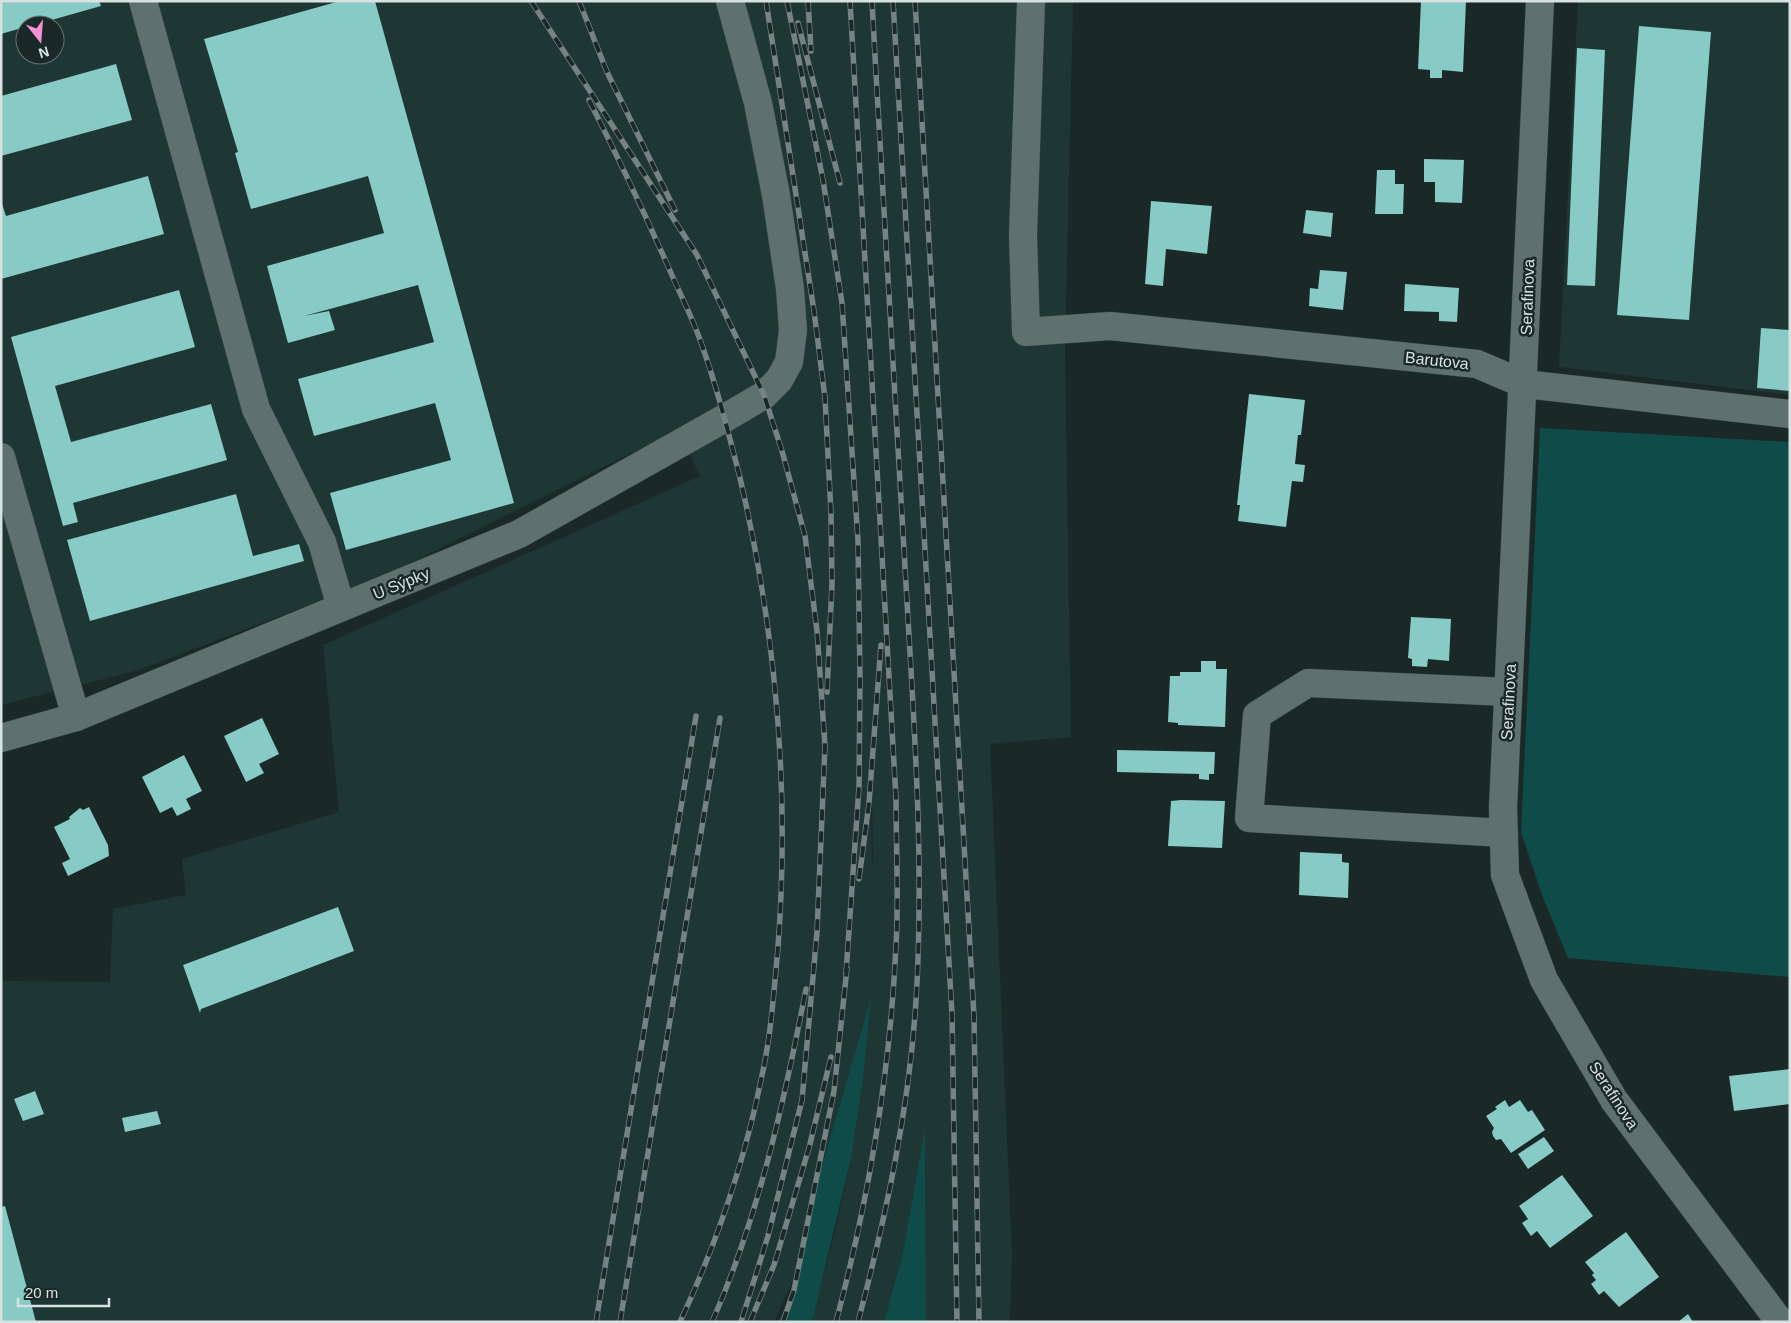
<svg xmlns="http://www.w3.org/2000/svg" width="1791" height="1323" viewBox="0 0 1791 1323" font-family="Arial,sans-serif">
<style>
.built{fill:#1e3634;fill-rule:evenodd}
.green{fill:#0f4b48}
.building{fill:#88cac5}
.lines{fill:none;stroke-linecap:round;stroke-linejoin:round}
.minor-casing{stroke:#374443;stroke-width:29}
.minor{stroke:#5f716f;stroke-width:28}
.rail-casing{stroke:#778382;stroke-width:5.5}
.rail{stroke:#1a2928;stroke-width:4;stroke-dasharray:11;stroke-linecap:butt}
.labels{text-anchor:middle;stroke-width:5;stroke-linejoin:round;paint-order:stroke}
.street-label{font-size:16px;fill:#d8e2e1;stroke:#1a2928}
</style>
<rect width="100%" height="100%" fill="#1a2928"/>
<g class="built">
<path d="M 1,1 L 1073,1 L 1065,351 L 1071,737 L 990,744 L 1012,1253 L 1010,1322 L 926,1322 L 925,1132 L 903,1252 L 884,1322 L 811,1322 L 834,1236 L 851,1158 L 831,1154 L 796,1273 L 774,1322 L 1,1322 L 1,981 L 110,982 L 113,909 L 186,895 L 182,859 L 339,812 L 323,645 L 700,476 L 678,430 L 380,578 L 139,670 L 1,705 ZM 25,25 L 55,25 L 55,55 L 25,55 ZM 870,776 L 872,799 L 873,863 L 872,862 Z"/>
<polygon points="1578,1 1790,1 1790,395 1559,367"/>
</g>
<g class="green">
<polygon points="1540,428 1790,442 1790,977 1568,958 1542,895 1521,832"/>
<polygon points="871,998 863,1079 851,1158 814,1314 811,1322 778,1322 794,1290 813,1197"/>
<polygon points="925,1128 926,1322 884,1322 903,1252"/>
</g>
<g class="building">
<polygon points="1,1 99,1 101,6 34,25 25,25 25,27 1,34"/>
<polygon points="340,1 375,1 514,503 346,550 330,493 451,460 435,403 314,436 298,379 434,342 418,285 304,316 329,311 335,330 288,343 267,266 384,233 368,176 251,209 235,153 238,152 204,39"/>
<polygon points="1421,1 1466,1 1463,72 1442,70 1442,78 1430,78 1430,70 1418,69"/>
<polygon points="1639,26 1711,32 1689,320 1617,315"/>
<polygon points="1577,48 1605,50 1595,286 1567,285"/>
<polygon points="116,64 132,120 1,156 1,96"/>
<polygon points="1424,159 1464,160 1462,203 1435,202 1435,182 1424,182"/>
<polygon points="1377,170 1395,170 1395,184 1404,184 1403,214 1375,214"/>
<polygon points="148,176 164,234 1,279 1,201 6,216"/>
<polygon points="1151,201 1212,206 1207,254 1166,249 1163,286 1145,284"/>
<polygon points="1306,210 1333,213 1331,237 1303,233"/>
<polygon points="1320,270 1347,272 1343,310 1309,306 1310,288 1318,289"/>
<polygon points="1405,284 1459,288 1457,322 1439,321 1439,312 1404,311"/>
<polygon points="179,290 195,347 55,386 71,442 211,404 227,460 73,503 78,522 63,526 11,337"/>
<polygon points="1761,328 1790,330 1790,391 1757,388"/>
<polygon points="1249,394 1305,400 1301,435 1298,435 1295,464 1305,465 1303,482 1292,481 1286,527 1238,521 1240,505 1237,505"/>
<polygon points="236,494 253,556 299,544 304,561 90,621 67,540"/>
<polygon points="1411,617 1451,619 1449,661 1428,659 1427,667 1412,666 1412,659 1408,658"/>
<polygon points="1201,661 1216,661 1216,669 1227,669 1225,727 1178,725 1178,723 1168,722 1170,676 1180,676 1180,672 1201,672"/>
<polygon points="262,718 279,754 259,764 264,773 246,782 224,736"/>
<polygon points="1117,750 1215,752 1214,774 1209,774 1209,780 1199,779 1199,774 1117,772"/>
<polygon points="184,755 202,791 186,799 191,809 177,816 172,807 160,813 142,777"/>
<polygon points="1181,800 1225,801 1222,848 1168,846 1171,801"/>
<polygon points="89,807 108,845 109,856 68,876 62,863 70,859 54,827 70,819 69,817 80,808 83,810"/>
<polygon points="1300,852 1342,854 1342,862 1349,863 1348,898 1299,895"/>
<polygon points="338,907 354,951 201,1009 200,1013 183,965"/>
<polygon points="1790,1069 1790,1104 1734,1111 1729,1076"/>
<polygon points="35,1091 44,1114 23,1121 14,1099"/>
<polygon points="1505,1100 1509,1107 1520,1100 1528,1112 1532,1110 1545,1130 1511,1153 1501,1139 1496,1140 1493,1136 1492,1132 1494,1128 1486,1116 1497,1109 1495,1107"/>
<polygon points="157,1111 161,1124 125,1132 122,1118"/>
<polygon points="1544,1137 1554,1151 1528,1169 1518,1154"/>
<polygon points="1562,1175 1593,1216 1550,1248 1537,1231 1531,1236 1522,1223 1528,1219 1519,1206"/>
<polygon points="5,1206 36,1322 1,1322 1,1207"/>
<polygon points="1626,1232 1659,1277 1619,1307 1604,1291 1599,1295 1591,1284 1596,1280 1592,1275 1594,1273 1585,1262"/>
<polygon points="1688,1314 1693,1322 1678,1322"/>
</g>
<g class="lines">
<defs>
<g id="minor">
<polyline points="143,1 256,409 322,542 341,607"/>
<polyline points="1031,1 1023,235 1026,332 1110,326 1477,364 1524,384 1790,414"/>
<polyline points="1540,1 1503,807 1505,875 1544,980 1614,1100 1780,1322"/>
<polyline points="1,457 76,717"/>
<polyline points="1,738 76,717 519,534 725,418 764,395 779,380 789,362 793,330 790,289 776,195 758,103 730,1"/>
<polyline points="1504,833 1249,818 1257,715 1308,683 1508,692"/>
</g>
</defs>
<use href="#minor" class="minor-casing"/>
<use href="#minor" class="minor"/>
<defs>
<g id="rail">
<polyline points="531,1 697,255 764,395 782,451 805,536 817,631 825,746 817,932 802,1100 768,1236 741,1322"/>
<polyline points="579,1 607,72 675,210"/>
<polyline points="766,1 814,311 825,398 831,513 832,584 827,692"/>
<polyline points="787,1 823,180 842,303 858,541 860,679 859,787 846,973"/>
<polyline points="808,1 811,51"/>
<polyline points="893,1 952,1014 957,1322"/>
<polyline points="915,1 974,1016 979,1322"/>
<polyline points="798,23 840,183"/>
<path d="M 589,100 C 618,157 645,214 671,273 C 680,294 691,315 699,337 C 716,383 728,431 740,478 C 776,632 790,789 778,947 C 774,991 771,1037 761,1080 C 744,1163 716,1245 680,1322"/>
<polyline points="859,879 869,803 881,645"/>
<polyline points="596,1322 696,716"/>
<polyline points="620,1322 720,718"/>
<path d="M 712,1322 C 759,1216 784,1102 806,989"/>
<polyline points="750,1322 774,1265 809,1148 831,1057"/>
<polyline points="783,1322 794,1290 834,1091 847,968"/>
<path d="M 836,1322 C 869,1198 890,1073 896,946 C 899,897 896,847 896,798 L 850,1"/>
<path d="M 858,1322 C 886,1216 909,1110 916,1001 C 925,856 913,711 905,567 C 895,379 882,190 872,1"/>
</g>
</defs>
<use href="#rail" class="rail-casing"/>
<use href="#rail" class="rail"/>
</g>
<g class="labels">
<g class="street-label">
<text transform="translate(1527 297) rotate(-88)" y="6">Serafinova</text>
<text transform="translate(1437 360) rotate(6)" y="6">Barutova</text>
<text transform="translate(401 583) rotate(-22)" y="6">U Sýpky</text>
<text transform="translate(1508 702) rotate(-87)" y="6">Serafinova</text>
<text transform="translate(1614 1095) rotate(57)" y="6">Serafinova</text>
</g>
</g>
<rect width="1791" height="1323" fill="none" stroke="#d8e2e1" stroke-width="5"/>
<g transform="translate(40 40) rotate(163)"><circle r="24" fill="#1a2928" stroke="#667372"/>
<path d="M0-4L9 19L0 12L-9 19Z" fill="#f491d3"/>
<text y="-8" font-size="14" font-weight="bold" text-anchor="middle" fill="#d8e2e1">N</text>
</g>
<path d="M18 1298v8h91v-8" fill="none" stroke="#d8e2e1" stroke-width="2.5"/>
<text x="25" y="1298" font-size="15" fill="#d8e2e1" stroke="#1a2928" stroke-width="4" paint-order="stroke">20 m</text>
</svg>
